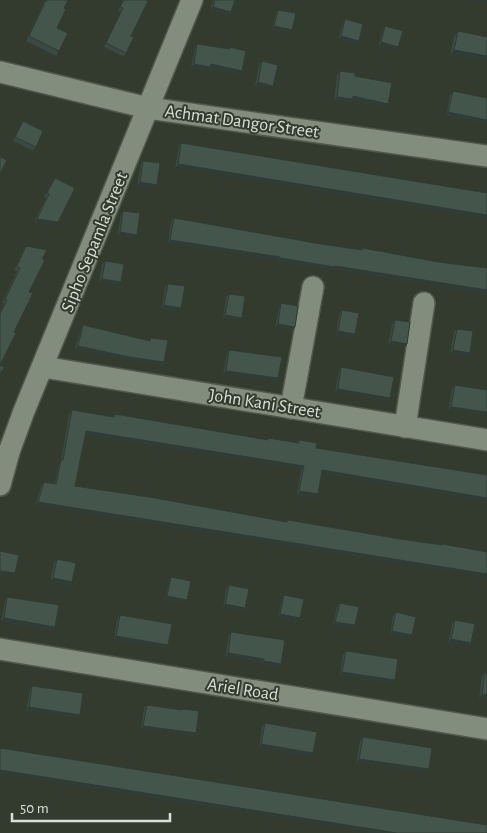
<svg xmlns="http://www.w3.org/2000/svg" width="487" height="833" viewBox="0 0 487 833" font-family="'Alegreya Sans',sans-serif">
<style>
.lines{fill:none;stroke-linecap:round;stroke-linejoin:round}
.minor-casing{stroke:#50574b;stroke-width:24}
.minor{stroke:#838d7d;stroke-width:21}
.wall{fill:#3a4941}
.shaded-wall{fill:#303c35}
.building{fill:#44554c;stroke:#303c35}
.labels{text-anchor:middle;stroke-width:4;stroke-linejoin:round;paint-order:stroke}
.street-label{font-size:18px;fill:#dae0d7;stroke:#323b2d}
</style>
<rect width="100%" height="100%" fill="#323b2d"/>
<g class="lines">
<defs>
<g id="minor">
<polyline points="0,72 148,108 487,156"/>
<polyline points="43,367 487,440"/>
<polyline points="291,408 313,287"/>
<polyline points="405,427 424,303"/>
<polyline points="0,485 9,452 24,411 192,0"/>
<polyline points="0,649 487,729"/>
</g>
</defs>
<use href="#minor" class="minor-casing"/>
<use href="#minor" class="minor"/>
</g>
<g class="wall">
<polygon points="45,0 68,0 64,8 57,28 59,51 56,56 26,41"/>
<polygon points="123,0 146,0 131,36 126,53 124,57 104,47 121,12 118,11"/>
<polygon points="213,0 235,0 231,12 228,16 210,10"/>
<polygon points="278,10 290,34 272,30 276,13"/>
<polygon points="345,19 359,41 356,45 338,40 343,23"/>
<polygon points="385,26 396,51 378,46 383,30"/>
<polygon points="458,31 487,37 450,56 454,37"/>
<polygon points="197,44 228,49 230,47 239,75 209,68 208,71 191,68 195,48"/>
<polygon points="262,61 271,89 255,86 259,65"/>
<polygon points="340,71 355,76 385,107 352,100 350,102 334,101 337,75"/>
<polygon points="453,91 487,98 487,124 446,116 450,95"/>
<polygon points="23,121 36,147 33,151 13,141"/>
<polygon points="181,143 468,190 175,168 179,146"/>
<polygon points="143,161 154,189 137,186 141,164"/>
<polygon points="55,178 55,226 34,222 46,198 44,197"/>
<polygon points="123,211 134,238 117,236 121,214"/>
<polygon points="174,218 321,244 362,250 363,248 438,262 487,268 487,295 333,269 332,271 277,262 277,261 168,243 171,222"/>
<polygon points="26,246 42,259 0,365 0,375 0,312 4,304 2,303 17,271 14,270"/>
<polygon points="105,261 119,286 99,282 102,264"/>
<polygon points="168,284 179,311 162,309 165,287"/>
<polygon points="229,294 240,321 223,319 226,297"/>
<polygon points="281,303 295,327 292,331 275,328 279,307"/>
<polygon points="342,310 355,334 352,338 336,335 339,314"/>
<polygon points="395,320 405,347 388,345 392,324"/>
<polygon points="83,325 149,341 151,338 164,362 162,365 127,360 75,349 81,329"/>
<polygon points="457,329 467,357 450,354 454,332"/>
<polygon points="229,350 278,378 275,382 223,375 227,353"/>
<polygon points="341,367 390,398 388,402 335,392 339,371"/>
<polygon points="455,385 487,390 448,410 452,389"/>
<polygon points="72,410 113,417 115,414 268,440 268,438 297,443 299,440 316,448 322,474 318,494 316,498 297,495 301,470 85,435 75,486 287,522 288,520 400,539 442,545 443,544 487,552 35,506 41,486 44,482 55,483 59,464 61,461 69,414"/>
<polygon points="57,559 72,582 70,586 50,581 54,563"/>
<polygon points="171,577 184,603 165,600 169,581"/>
<polygon points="229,585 245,608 242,611 223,608 226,589"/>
<polygon points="284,595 297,622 278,617 282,599"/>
<polygon points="7,597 55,627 52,630 1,622 5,601"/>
<polygon points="340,603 355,625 353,629 333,625 337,607"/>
<polygon points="396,612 412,635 409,639 390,635 393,616"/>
<polygon points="120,615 168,645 166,648 114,640 117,619"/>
<polygon points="455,620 471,643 468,646 448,643 452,624"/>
<polygon points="231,632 281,664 278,667 261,665 262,663 225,657 229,635"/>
<polygon points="346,651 392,684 340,675 343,654"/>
<polygon points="485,673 487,699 479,698 482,676"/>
<polygon points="32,686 80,715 77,718 26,711 30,689"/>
<polygon points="147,705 182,710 183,709 196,733 194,736 141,729 144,708"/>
<polygon points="265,723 313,753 311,757 259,748 262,726"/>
<polygon points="363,737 426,773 356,763 360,741"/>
</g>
<g class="shaded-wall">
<polygon points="466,0 487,0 487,2 481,0 480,3"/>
<polygon points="213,7 231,12 228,16 210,10"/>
<polygon points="274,26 292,30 290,34 272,30"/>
<polygon points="341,36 359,41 356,45 338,40"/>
<polygon points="381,42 398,47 396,51 378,46"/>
<polygon points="454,50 487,56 487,62 450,56"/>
<polygon points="194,64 211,64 242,71 239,75 209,68 208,71 191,68"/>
<polygon points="258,82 273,86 271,89 255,86"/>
<polygon points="353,96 388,104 385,107 352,100 350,102 334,101 337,97"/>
<polygon points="448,112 487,120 487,124 446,116"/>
<polygon points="178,164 487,215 487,219 175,168"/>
<polygon points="140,182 157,185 154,189 137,186"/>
<polygon points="37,219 58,222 55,226 34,222"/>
<polygon points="120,232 137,235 134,238 117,236"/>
<polygon points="170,240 280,257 277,261 168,243"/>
<polygon points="280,258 335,266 487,290 487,295 333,269 332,271 277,262"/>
<polygon points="102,279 121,282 119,286 99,282"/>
<polygon points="164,305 181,308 179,311 162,309"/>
<polygon points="225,315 242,318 240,321 223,319"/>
<polygon points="278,324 295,327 292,331 275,328"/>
<polygon points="338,331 355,334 352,338 336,335"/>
<polygon points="391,341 407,344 405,347 388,345"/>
<polygon points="78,346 164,362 162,365 127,360 75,349"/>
<polygon points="453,350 470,353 467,357 450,354"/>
<polygon points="226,371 278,378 275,382 223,375"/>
<polygon points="338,389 390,398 388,402 335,392"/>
<polygon points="451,407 487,412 487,416 448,410"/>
<polygon points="86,431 304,466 301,470 83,435"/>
<polygon points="322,470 487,498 487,502 320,474"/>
<polygon points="299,491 318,494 316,498 297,495"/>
<polygon points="38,502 487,574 487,578 35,506"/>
<polygon points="0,571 15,573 12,577 0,575"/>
<polygon points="53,578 72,582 70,586 50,581"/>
<polygon points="167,596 187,600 184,603 165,600"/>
<polygon points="225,604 245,608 242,611 223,608"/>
<polygon points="280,614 300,618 297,622 278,617"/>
<polygon points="4,618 55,627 52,630 1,622"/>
<polygon points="335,622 355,625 353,629 333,625"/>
<polygon points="392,631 412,635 409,639 390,635"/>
<polygon points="116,636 168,645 166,648 114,640"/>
<polygon points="451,639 471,643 468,646 448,643"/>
<polygon points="228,653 264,659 262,663 225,657"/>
<polygon points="264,661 281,664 278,667 261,665"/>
<polygon points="342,672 395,680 392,684 340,675"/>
<polygon points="482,694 487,695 487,699 479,698"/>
<polygon points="29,707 80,715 77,718 26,711"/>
<polygon points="143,726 196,733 194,736 141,729"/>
<polygon points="261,744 313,753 311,757 259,748"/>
<polygon points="359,759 429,769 426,773 356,763"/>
<polygon points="0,770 397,833 369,833 0,774"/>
</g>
<g class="building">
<polygon points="46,0 68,0 64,8 66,9 57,28 68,33 59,51 29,36"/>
<polygon points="124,0 146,0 148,1 131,36 134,37 126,53 106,43 123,8 120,7"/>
<polygon points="215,0 235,0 231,12 213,7"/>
<polygon points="278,10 296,13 292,30 274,26"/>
<polygon points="345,19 363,24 359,41 341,36"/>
<polygon points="385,26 403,31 398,47 381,42"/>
<polygon points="458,31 487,37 487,56 454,50"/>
<polygon points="197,44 230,49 230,47 246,51 242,71 211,64 210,67 194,64"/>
<polygon points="262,61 278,65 273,86 258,82"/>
<polygon points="340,71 355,73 355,76 392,83 388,104 353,96 353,99 337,97"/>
<polygon points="453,91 487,98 487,120 448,112"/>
<polygon points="23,121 43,131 36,147 15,137"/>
<polygon points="181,143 487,193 487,215 178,164"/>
<polygon points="0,157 7,160 0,174"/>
<polygon points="143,161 160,163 157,185 140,182"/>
<polygon points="55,178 75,188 58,222 37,219 49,194 47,193"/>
<polygon points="123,211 140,213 137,235 120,232"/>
<polygon points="174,218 321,244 362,250 363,248 438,262 487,268 487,290 335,266 335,267 280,258 280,257 170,240"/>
<polygon points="26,246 47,250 42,259 45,260 29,292 33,293 14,332 16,333 0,365 4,367 0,375 0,314 7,300 5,299 20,268 17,266"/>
<polygon points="105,261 124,264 121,282 102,279"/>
<polygon points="168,284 185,286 181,308 164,305"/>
<polygon points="229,294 245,296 242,318 225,315"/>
<polygon points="281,303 298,306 295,327 278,324"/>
<polygon points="342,310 359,313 355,334 338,331"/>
<polygon points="395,320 410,322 407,344 391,341"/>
<polygon points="83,325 150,341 151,338 168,340 164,362 129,357 78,346"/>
<polygon points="457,329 473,331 470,353 453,350"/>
<polygon points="229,350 282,357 278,378 226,371"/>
<polygon points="341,367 394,377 390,398 338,389"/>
<polygon points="455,385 487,390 487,412 451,407"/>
<polygon points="72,410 114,417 115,414 268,440 268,438 299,443 299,440 317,443 316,448 487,475 487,498 322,470 318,494 299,491 304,466 86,431 75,486 155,498 287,522 288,520 400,539 442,545 443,544 487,552 487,574 38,502 44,482 56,484 61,460 63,460"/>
<polygon points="0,551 19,555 15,573 0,571"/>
<polygon points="57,559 76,563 72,582 53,578"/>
<polygon points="171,577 191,581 187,600 167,596"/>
<polygon points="229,585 249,589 245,608 225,604"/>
<polygon points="284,595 304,599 300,618 280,614"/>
<polygon points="7,597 59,605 55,627 4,618"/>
<polygon points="340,603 359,607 355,625 335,622"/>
<polygon points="396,612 416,617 412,635 392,631"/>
<polygon points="120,615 172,624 168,645 116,636"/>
<polygon points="455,620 475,624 471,643 451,639"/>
<polygon points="231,632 285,640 281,664 264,661 264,659 228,653"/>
<polygon points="346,651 398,659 395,680 342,672"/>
<polygon points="485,673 487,673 487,695 482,694"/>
<polygon points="32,686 83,693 80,715 29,707"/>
<polygon points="147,705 182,710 183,709 199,711 196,733 143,726"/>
<polygon points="265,723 317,732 313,753 261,744"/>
<polygon points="363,737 432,748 429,769 359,759"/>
<polygon points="0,748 487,825 487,833 397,833 0,770"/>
</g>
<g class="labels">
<g class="street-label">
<text transform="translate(242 121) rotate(8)" y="6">Achmat Dangor Street</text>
<text transform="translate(94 242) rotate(-68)" y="6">Sipho Sepamla Street</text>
<text transform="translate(265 403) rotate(9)" y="6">John Kani Street</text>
<text transform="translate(243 689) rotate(9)" y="6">Ariel Road</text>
</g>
</g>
<path d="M12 813v8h158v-8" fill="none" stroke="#dae0d7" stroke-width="2.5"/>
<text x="20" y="813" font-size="15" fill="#dae0d7" stroke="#323b2d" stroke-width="4" paint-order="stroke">50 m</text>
</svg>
